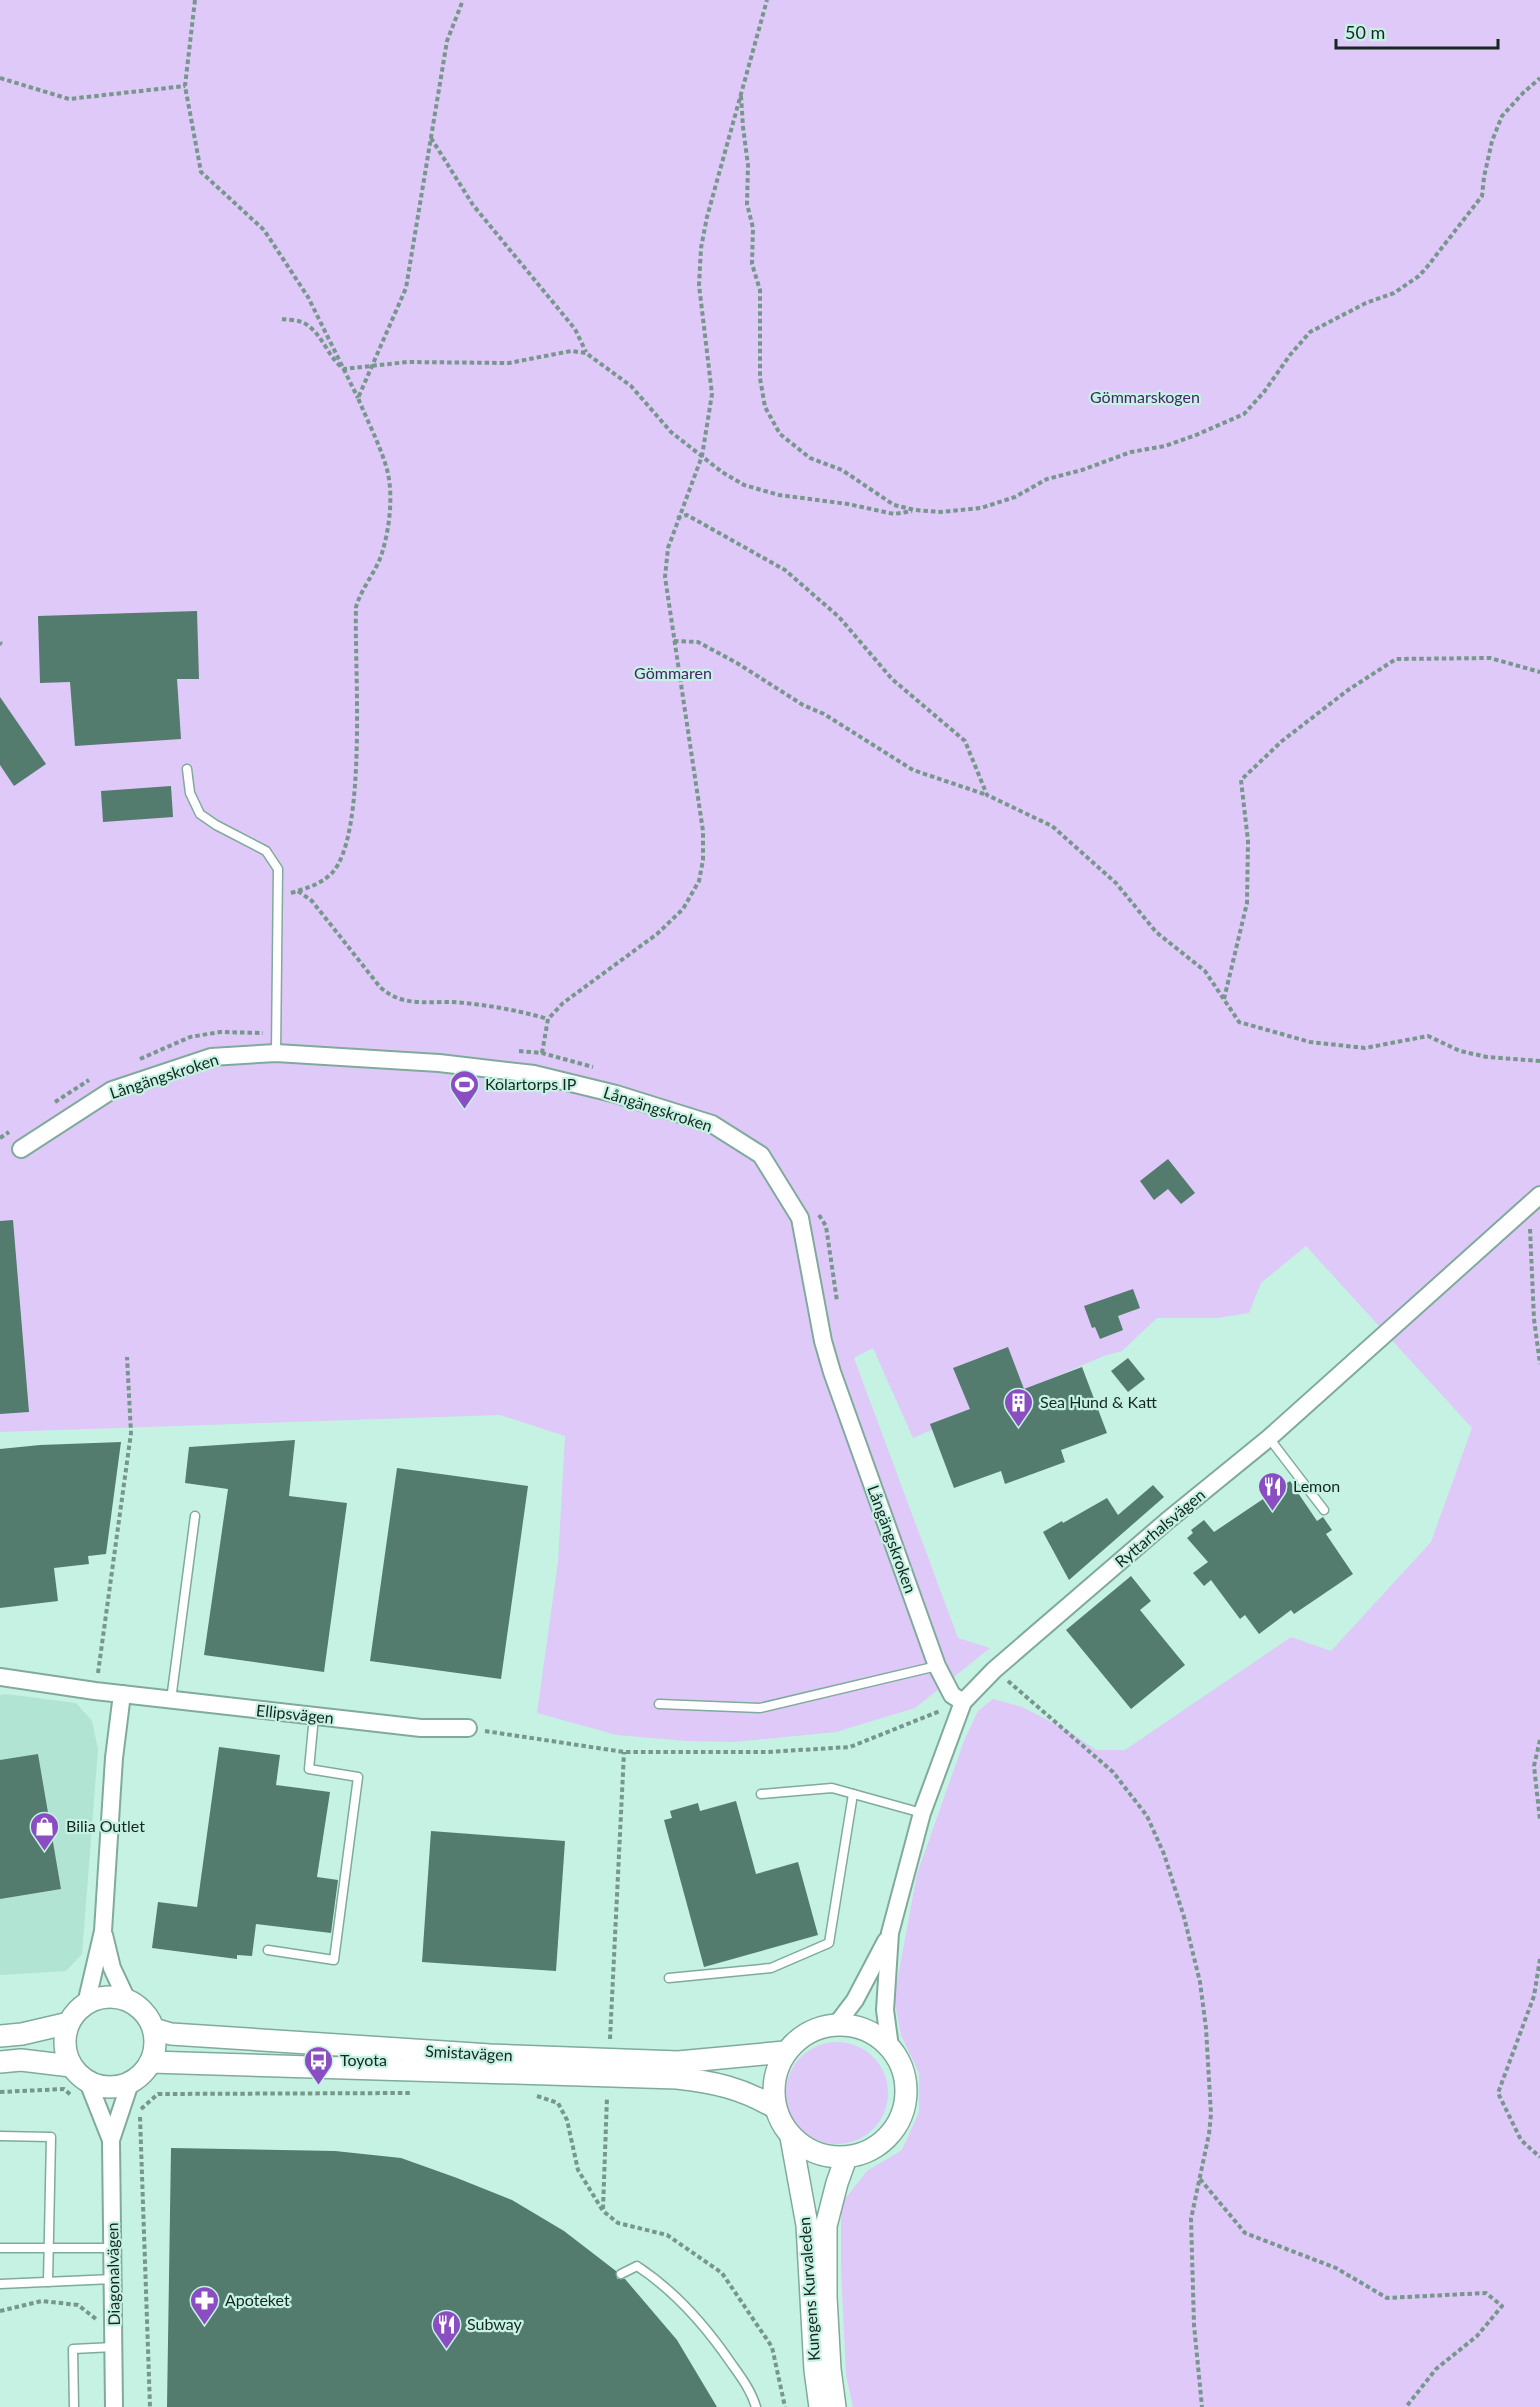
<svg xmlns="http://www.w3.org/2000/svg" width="1540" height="2407" viewBox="0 0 1540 2407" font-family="Lato,sans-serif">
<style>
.built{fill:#b1e4d3}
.green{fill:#dec9f9}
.building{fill:#537b6e}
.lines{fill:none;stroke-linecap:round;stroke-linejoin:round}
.service-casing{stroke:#80aa9c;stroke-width:11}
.minor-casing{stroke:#80aa9c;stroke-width:20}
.tertiary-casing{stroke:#80aa9c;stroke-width:24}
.path{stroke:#77978c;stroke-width:4;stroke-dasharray:4.5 3;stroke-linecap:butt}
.service{stroke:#fff;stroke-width:8}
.minor{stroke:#fff;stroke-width:16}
.tertiary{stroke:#fff;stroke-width:21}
.labels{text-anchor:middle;stroke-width:4.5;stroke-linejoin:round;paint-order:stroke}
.park-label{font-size:16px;fill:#4a246b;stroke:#c5f2e2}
.street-label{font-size:16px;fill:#162721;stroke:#c5f2e2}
.poi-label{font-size:16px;fill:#162721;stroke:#c5f2e2;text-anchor:start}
</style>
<rect width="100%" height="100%" fill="#c5f2e2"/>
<polygon class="built" points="6,1694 76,1703 92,1721 98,1749 82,1954 66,1971 0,1975 0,1695"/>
<g class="green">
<polygon points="0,0 1540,0 1540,2407 853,2407 846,2375 841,2268 841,2204 867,2171 902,2150 919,2112 919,2073 901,2035 894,1998 917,1874 964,1741 978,1711 993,1699 1022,1707 1069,1731 1096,1750 1125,1750 1291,1637 1331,1651 1431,1542 1472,1428 1306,1246 1261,1283 1249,1313 1217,1318 1157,1318 1122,1351 1104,1356 913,1438 873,1348 854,1358 958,1638 990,1648 915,1708 836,1732 734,1742 687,1741 617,1735 537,1713 558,1562 565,1436 500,1415 0,1432"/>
<circle cx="837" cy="2093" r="51"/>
</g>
<g class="building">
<polygon points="197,611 199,679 177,679 181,739 75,746 70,682 40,683 38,616"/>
<polygon points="0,697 46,764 14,786 0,765"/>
<polygon points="171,786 173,817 103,822 101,791"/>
<polygon points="1168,1159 1195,1193 1181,1204 1168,1189 1154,1200 1140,1181"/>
<polygon points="13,1220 29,1412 0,1414 0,1221"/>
<polygon points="1133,1289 1140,1308 1118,1316 1123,1330 1100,1339 1095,1327 1092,1328 1084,1306"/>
<polygon points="1008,1347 1024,1389 1082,1367 1107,1433 1061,1450 1065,1462 1005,1484 1001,1471 954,1488 930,1424 970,1409 953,1368"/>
<polygon points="1128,1358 1145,1379 1128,1392 1111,1371"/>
<polygon points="295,1440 289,1496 347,1503 324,1672 204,1655 228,1489 185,1483 189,1447"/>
<polygon points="121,1442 106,1554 88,1556 89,1564 54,1568 58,1601 0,1608 0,1449 40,1445"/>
<polygon points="397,1468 528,1486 501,1679 370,1661"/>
<polygon points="1290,1481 1317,1521 1323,1517 1332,1530 1326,1534 1353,1574 1294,1614 1291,1610 1259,1634 1245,1615 1240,1619 1211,1580 1204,1586 1193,1573 1208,1562 1187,1538 1193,1533 1191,1530 1204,1520 1214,1532"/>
<polygon points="1153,1485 1164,1497 1069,1580 1043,1532 1062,1521 1063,1523 1107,1498 1118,1515"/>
<polygon points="1131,1576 1151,1601 1140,1610 1185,1665 1131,1709 1066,1630"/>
<polygon points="219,1747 280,1755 276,1785 330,1792 317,1877 338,1880 331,1933 256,1924 252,1956 237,1955 237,1959 152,1948 158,1902 197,1907"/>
<polygon points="38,1754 61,1889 0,1899 0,1760"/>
<polygon points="736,1801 756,1874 798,1862 818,1935 704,1967 664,1820 672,1818 670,1811 698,1803 700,1811"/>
<polygon points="431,1831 565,1841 556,1971 422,1962"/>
<polygon points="171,2148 335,2151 401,2158 457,2178 512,2200 564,2231 616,2271 617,2279 625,2279 677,2340 717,2407 167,2407"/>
</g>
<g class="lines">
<defs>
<g id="service">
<polyline points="187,769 190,793 200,814 216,825 266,851 278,869 276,1053"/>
<polyline points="1269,1438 1324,1510"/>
<polyline points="171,1700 195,1516"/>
<polyline points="659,1704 760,1708 937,1666"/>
<polyline points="761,1794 832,1788 922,1813"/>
<polyline points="268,1950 334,1960 358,1777 309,1769 314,1716"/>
<polyline points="669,1978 771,1968 829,1943 853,1794"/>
<polyline points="0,2136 51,2137 48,2282"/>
<polyline points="0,2248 113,2248"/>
<path d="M 621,2274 L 637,2266 C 675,2291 705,2325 731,2363 C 741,2377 751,2390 756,2407"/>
<polyline points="0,2284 113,2279"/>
<polyline points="74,2407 73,2349 114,2347"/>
</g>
<g id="minor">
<polyline points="21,1149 112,1090 211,1057 276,1053 439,1063 534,1074 616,1094 712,1124 761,1155 800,1218 823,1341 832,1372 937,1666 952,1695 963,1702"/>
<polyline points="0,1677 95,1691 421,1728 468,1728"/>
<polyline points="104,1935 112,1968 127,2000"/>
<polyline points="86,2004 103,1931 114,1758 122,1694"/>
<polyline points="836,2025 855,2000 886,1941"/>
<polyline points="890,2047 885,2010 890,1933 922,1813 963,1702 994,1670 1167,1521 1269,1438 1540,1195"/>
<polyline points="88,2082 111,2140 114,2407"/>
<polyline points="111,2140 130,2083"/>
</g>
<g id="tertiary">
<circle cx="110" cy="2042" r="45"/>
<circle cx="840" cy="2091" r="66"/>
<polyline points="154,2029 171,2034 490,2055 678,2062 785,2052"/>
<polyline points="0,2036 22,2034 69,2023"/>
<polyline points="0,2062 21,2060 71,2066"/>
<path d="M 151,2062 L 677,2078 C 714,2082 741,2088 774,2107"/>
<polyline points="791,2137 807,2225 815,2370 820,2407"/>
<polyline points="835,2407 830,2369 826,2297 826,2226 837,2183 846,2158"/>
</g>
</defs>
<use href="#service" class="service-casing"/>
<use href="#minor" class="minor-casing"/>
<use href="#tertiary" class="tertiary-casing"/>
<g class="path">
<polyline points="195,0 185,86 201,172 264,230 308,297 358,398"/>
<polyline points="0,78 69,99 185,86"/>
<polyline points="741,96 743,127 748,165 747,204 753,228 752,264 760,290 760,378 765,407 780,434 810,458 842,470 894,505 915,510 941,512 981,508 1015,497 1047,479 1082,470 1131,452 1165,446 1196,435 1244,414 1264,392 1290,355 1310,332 1366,303 1394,293 1419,276 1427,267 1482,196 1484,177 1492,141 1502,116 1523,93 1540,78"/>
<polyline points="431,138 473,205 575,329 586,352"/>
<path d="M 282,319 C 288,320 296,320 302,322 C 322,331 327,357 344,369 L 407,362 L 509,363 L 571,351 L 586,353 L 631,386 L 671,432 L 722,472 L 744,485 L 779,495 L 848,504 L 894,514 L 912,511"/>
<polyline points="677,518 687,515 785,570 839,617 892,679 965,741 987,795 1052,826 1116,883 1156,932 1205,971 1239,1022 1310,1042 1365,1048 1428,1036 1460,1051 1487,1057 1540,1061"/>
<polyline points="674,641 698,642 737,663 803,705 824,714 913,770 987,795"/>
<polyline points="0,643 2,644"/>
<path d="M 298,891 L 312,901 L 380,987 C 405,1010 434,999 465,1003 C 493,1006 521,1011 548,1019"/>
<path d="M 291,893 C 306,888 320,885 332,873 C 368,834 354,663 356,607 C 362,587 376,572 382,553 C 390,527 394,492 386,466 C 379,443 367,420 358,398 L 406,288 L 447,41 L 463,0"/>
<polyline points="1224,999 1247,903 1248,841 1241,780 1282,741 1348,690 1396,659 1490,658 1540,672"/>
<polyline points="519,1051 542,1053 593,1067"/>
<polyline points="542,1053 548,1019 563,1003 657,934 683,909 699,881 703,860 703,831 665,577 668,548 702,456 712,394 699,285 701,248 707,217 767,0"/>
<polyline points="140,1059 190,1037 220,1032 263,1033"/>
<polyline points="55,1102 89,1080"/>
<polyline points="0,1138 9,1132"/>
<polyline points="819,1215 826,1226 837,1301"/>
<polyline points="1530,1229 1534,1319 1540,1364"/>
<polyline points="98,1673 131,1433 127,1357"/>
<polyline points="1008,1681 1113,1772 1147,1816 1164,1854 1184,1917 1200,1982 1206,2028 1211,2114 1209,2134 1191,2219 1194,2325 1202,2407"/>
<polyline points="485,1731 624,1752 767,1752 850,1747 940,1711"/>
<polyline points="1540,1740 1534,1766 1540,1820"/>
<polyline points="1540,1959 1534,1996 1498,2093 1521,2140 1540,2157"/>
<polyline points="610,2039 624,1752"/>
<polyline points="0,2092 64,2089 72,2096"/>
<polyline points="537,2096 558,2103 567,2120 578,2170 603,2211 618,2223 667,2235 722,2273 772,2347 785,2407"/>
<polyline points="141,2109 158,2094 410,2093"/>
<polyline points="140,2117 150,2407"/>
<polyline points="1200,2179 1245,2233 1336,2268 1387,2298 1486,2293 1502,2306 1477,2336 1436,2369 1406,2407"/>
<polyline points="603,2209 607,2097"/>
<polyline points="0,2311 42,2301 78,2305 96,2319"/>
</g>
<use href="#service" class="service"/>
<use href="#minor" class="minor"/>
<use href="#tertiary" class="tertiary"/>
</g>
<defs>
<symbol id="stadium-pin" viewBox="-11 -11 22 30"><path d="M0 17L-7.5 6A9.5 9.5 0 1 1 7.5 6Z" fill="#8a4dc2" stroke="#c5f2e2"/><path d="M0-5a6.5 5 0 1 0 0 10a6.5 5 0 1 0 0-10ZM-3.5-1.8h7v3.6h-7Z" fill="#fff"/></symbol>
<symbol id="building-pin" viewBox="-11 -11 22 30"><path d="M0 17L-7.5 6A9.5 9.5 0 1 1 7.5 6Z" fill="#8a4dc2" stroke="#c5f2e2"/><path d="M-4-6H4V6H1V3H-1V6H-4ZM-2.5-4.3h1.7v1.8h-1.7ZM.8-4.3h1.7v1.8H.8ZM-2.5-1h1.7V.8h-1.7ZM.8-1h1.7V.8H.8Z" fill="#fff"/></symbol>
<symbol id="restaurant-pin" viewBox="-11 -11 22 30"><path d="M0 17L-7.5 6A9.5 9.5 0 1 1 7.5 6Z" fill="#8a4dc2" stroke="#c5f2e2"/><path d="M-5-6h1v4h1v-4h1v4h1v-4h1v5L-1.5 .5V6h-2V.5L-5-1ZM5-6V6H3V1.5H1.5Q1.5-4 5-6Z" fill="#fff"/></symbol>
<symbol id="shop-pin" viewBox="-11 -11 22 30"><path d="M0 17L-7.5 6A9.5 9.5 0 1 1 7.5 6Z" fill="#8a4dc2" stroke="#c5f2e2"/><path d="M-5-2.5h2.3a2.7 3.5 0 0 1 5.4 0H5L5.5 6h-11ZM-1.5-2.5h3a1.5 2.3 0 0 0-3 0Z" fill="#fff"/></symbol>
<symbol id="bus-pin" viewBox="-11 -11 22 30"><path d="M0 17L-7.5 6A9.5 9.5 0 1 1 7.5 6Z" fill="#8a4dc2" stroke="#c5f2e2"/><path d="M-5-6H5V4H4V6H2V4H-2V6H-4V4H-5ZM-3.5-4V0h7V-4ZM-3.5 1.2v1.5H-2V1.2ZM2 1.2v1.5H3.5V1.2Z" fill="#fff"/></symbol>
<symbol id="pharmacy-pin" viewBox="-11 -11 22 30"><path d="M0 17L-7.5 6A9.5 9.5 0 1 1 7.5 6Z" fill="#8a4dc2" stroke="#c5f2e2"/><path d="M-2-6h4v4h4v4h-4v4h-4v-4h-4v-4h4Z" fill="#fff"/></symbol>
</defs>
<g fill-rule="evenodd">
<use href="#stadium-pin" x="448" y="1068" width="33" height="45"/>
<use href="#building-pin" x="1002" y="1386" width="33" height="45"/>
<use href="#restaurant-pin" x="1256" y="1470" width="33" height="45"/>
<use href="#shop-pin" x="28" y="1810" width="33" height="45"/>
<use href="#bus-pin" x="302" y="2044" width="33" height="45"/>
<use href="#pharmacy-pin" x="188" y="2284" width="33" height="45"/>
<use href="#restaurant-pin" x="430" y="2308" width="33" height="45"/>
</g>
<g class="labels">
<g class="park-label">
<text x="1145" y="403">Gömmarskogen</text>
<text x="673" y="679">Gömmaren</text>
</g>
<g class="street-label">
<text transform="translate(164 1076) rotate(-18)" y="6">Långängskroken</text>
<text transform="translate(658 1109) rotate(18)" y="6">Långängskroken</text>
<text transform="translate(1160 1528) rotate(-40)" y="6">Ryttarhalsvägen</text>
<text transform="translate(892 1539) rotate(70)" y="6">Långängskroken</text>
<text transform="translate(295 1714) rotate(6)" y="6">Ellipsvägen</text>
<text transform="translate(469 2053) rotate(3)" y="6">Smistavägen</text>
<text transform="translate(113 2274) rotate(-91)" y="6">Diagonalvägen</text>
<text transform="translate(809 2289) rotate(-94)" y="6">Kungens Kurvaleden</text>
</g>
<g class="poi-label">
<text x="485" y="1090">Kolartorps IP</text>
<text x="1040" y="1408">Sea Hund &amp; Katt</text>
<text x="1293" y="1492">Lemon</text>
<text x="66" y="1832">Bilia Outlet</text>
<text x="340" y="2066">Toyota</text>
<text x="225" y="2306">Apoteket</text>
<text x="467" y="2330">Subway</text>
</g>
</g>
<path d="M1336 39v9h162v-9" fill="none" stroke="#162721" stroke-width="3"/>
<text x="1345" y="39" font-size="18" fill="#162721" stroke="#c5f2e2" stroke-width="4.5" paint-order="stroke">50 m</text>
</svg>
